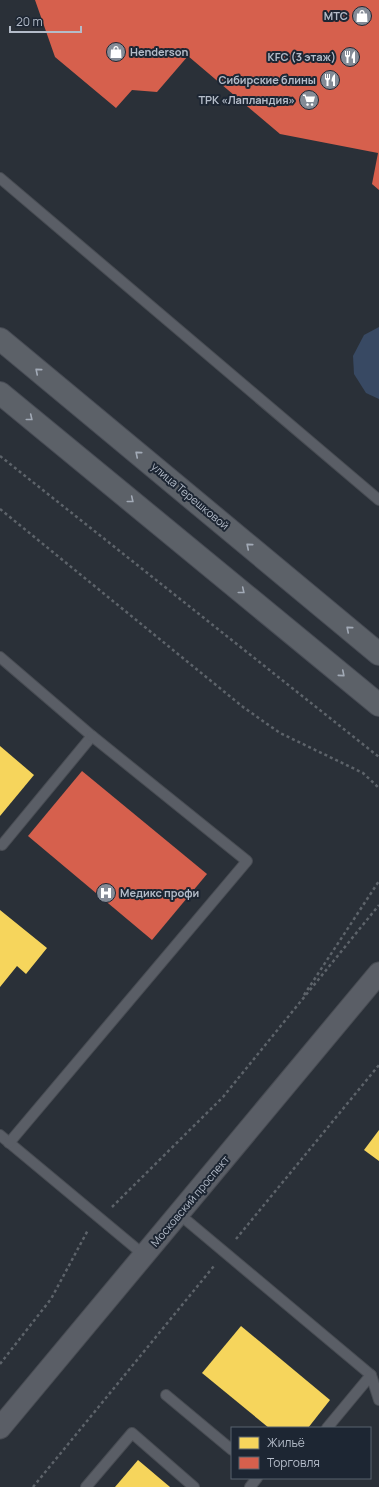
<svg xmlns="http://www.w3.org/2000/svg" width="379" height="1487" viewBox="0 0 379 1487" font-family="Manrope,sans-serif">
<style>
.water{fill:#384963}
.homes{fill:#f6d55c}
.shops{fill:#d6604d}
.lines{fill:none;stroke-linecap:round;stroke-linejoin:round}
.lane-casing{stroke:#484c53;stroke-width:12}
.street-casing{stroke:#484c53;stroke-width:23}
.primary-casing{stroke:#484c55;stroke-width:24}
.path{stroke:#5d636a;stroke-width:2.5;stroke-dasharray:3 3;stroke-linecap:butt}
.lane{stroke:#5a5e66;stroke-width:10}
.street{stroke:#5a5e66;stroke-width:21}
.primary{stroke:#5c6168;stroke-width:22}
.oneway{stroke:#a2aab6}
.labels{text-anchor:middle;stroke-width:4;stroke-linejoin:round;paint-order:stroke}
.poi-label{font-size:11px;font-weight:bold;fill:#b4bcc9;stroke:#1d2633;text-anchor:end}
.street-label{font-size:11px;fill:#b4bcc9;stroke:#1d2633}
</style>
<rect width="100%" height="100%" fill="#2a3038"/>
<polygon class="water" points="379,327 379,399 366,393 354,374 353,356 364,335"/>
<g class="homes">
<polygon points="0,746 34,775 0,816"/>
<polygon points="0,910 47,948 26,974 17,966 0,987"/>
<polygon points="379,1130 379,1161 364,1150"/>
<polygon points="241,1326 330,1400 308,1428 269,1428 202,1373"/>
<polygon points="138,1460 170,1487 115,1487"/>
</g>
<g class="shops">
<polygon points="35,0 379,0 379,190 372,184 378,153 280,134 188,56 157,92 132,90 116,108 55,57"/>
<polygon points="82,771 207,874 152,940 28,836"/>
</g>
<g class="lines">
<defs>
<g id="lane">
<polyline points="0,178 379,500"/>
<polyline points="0,657 92,736 2,845"/>
<polyline points="0,1135 144,1255"/>
<polyline points="9,1143 247,861 92,736"/>
<polyline points="179,1214 371,1375 379,1400"/>
<polyline points="166,1395 232,1450"/>
<polyline points="327,1428 371,1375"/>
<polyline points="86,1487 132,1433 194,1487"/>
<polyline points="250,1487 257,1478"/>
</g>
<polyline id="street" points="0,1428 379,973"/>
<g id="primary">
<polyline points="0,339 379,654"/>
<polyline points="0,393 379,705"/>
</g>
</defs>
<use href="#lane" class="lane-casing"/>
<use href="#street" class="street-casing"/>
<use href="#primary" class="primary-casing"/>
<g class="path">
<polyline points="0,456 379,757"/>
<polyline points="0,509 243,707 280,733 363,773 379,788"/>
<polyline points="304,995 379,881"/>
<polyline points="112,1207 223,1097 379,905"/>
<polyline points="236,1239 379,1065"/>
<polyline points="0,1364 51,1299 88,1230"/>
<polyline points="33,1487 214,1266"/>
</g>
<use href="#lane" class="lane"/>
<use href="#street" class="street"/>
<use href="#primary" class="primary"/>
</g>
<defs><path id="oneway-chevron" d="M-2-3.5L2.5 0L-2 3.5" fill="none" stroke-width="1.6" stroke-linecap="round" stroke-linejoin="round"/></defs>
<g class="oneway">
<use href="#oneway-chevron" transform="translate(38 371) rotate(-140)"/>
<use href="#oneway-chevron" transform="translate(30 418) rotate(39)"/>
<use href="#oneway-chevron" transform="translate(138 454) rotate(-140)"/>
<use href="#oneway-chevron" transform="translate(131 500) rotate(39)"/>
<use href="#oneway-chevron" transform="translate(249 546) rotate(-140)"/>
<use href="#oneway-chevron" transform="translate(242 591) rotate(39)"/>
<use href="#oneway-chevron" transform="translate(349 629) rotate(-140)"/>
<use href="#oneway-chevron" transform="translate(342 674) rotate(40)"/>
</g>
<defs>
<symbol id="shop-disc" viewBox="-11 -11 22 22"><circle r="9.5" fill="#848b96" stroke="#1d2633"/><path d="M-5-2.5h2.3a2.7 3.5 0 0 1 5.4 0H5L5.5 6h-11ZM-1.5-2.5h3a1.5 2.3 0 0 0-3 0Z" fill="#fff"/></symbol>
<symbol id="restaurant-disc" viewBox="-11 -11 22 22"><circle r="9.5" fill="#848b96" stroke="#1d2633"/><path d="M-5-6h1v4h1v-4h1v4h1v-4h1v5L-1.5 .5V6h-2V.5L-5-1ZM5-6V6H3V1.5H1.5Q1.5-4 5-6Z" fill="#fff"/></symbol>
<symbol id="supermarket-disc" viewBox="-11 -11 22 22"><circle r="9.5" fill="#848b96" stroke="#1d2633"/><path d="M-6-5.5h2.5l.6 2H6L4.5 2H-2.5L-4.4-4H-6ZM-1.5 3.2a1.3 1.3 0 1 0 .1 0ZM3 3.2a1.3 1.3 0 1 0 .1 0Z" fill="#fff"/></symbol>
<symbol id="hospital-disc" viewBox="-11 -11 22 22"><circle r="9.5" fill="#848b96" stroke="#1d2633"/><path d="M-5-5h3v3.5h4V-5h3V5h-3V1.5h-4V5h-3Z" fill="#fff"/></symbol>
</defs>
<g fill-rule="evenodd">
<use href="#shop-disc" x="351" y="5" width="22" height="22"/>
<use href="#shop-disc" x="105" y="41" width="22" height="22"/>
<use href="#restaurant-disc" x="339" y="46" width="22" height="22"/>
<use href="#restaurant-disc" x="319" y="69" width="22" height="22"/>
<use href="#supermarket-disc" x="298" y="89" width="22" height="22"/>
<use href="#hospital-disc" x="95" y="882" width="22" height="22"/>
</g>
<g class="labels">
<g class="poi-label">
<text x="348" y="20">МТС</text>
<text x="130" y="56" text-anchor="start">Henderson</text>
<text x="336" y="61">KFC (3 этаж)</text>
<text x="316" y="84">Сибирские блины</text>
<text x="295" y="104">ТРК «Лапландия»</text>
<text x="120" y="897" text-anchor="start">Медикс профи</text>
</g>
<g class="street-label">
<text transform="translate(190 496) rotate(40)" y="4">улица Терешковой</text>
<text transform="translate(190 1201) rotate(-50)" y="4">Московский проспект</text>
</g>
</g>
<rect x="231" y="1427" width="140" height="52" fill="#1d2633" stroke="#59626f"/>
<rect x="239" y="1437" width="20" height="12" fill="#f6d55c" stroke="#59626f"/>
<text x="267" y="1447" font-size="12" fill="#b4bcc9">Жильё</text>
<rect x="239" y="1457" width="20" height="12" fill="#d6604d" stroke="#59626f"/>
<text x="267" y="1467" font-size="12" fill="#b4bcc9">Торговля</text>
<path d="M10 26v6h71v-6" fill="none" stroke="#b4bcc9" stroke-width="2"/>
<text x="16" y="26" font-size="12" fill="#b4bcc9" stroke="#1d2633" stroke-width="3" paint-order="stroke">20 m</text>
</svg>
